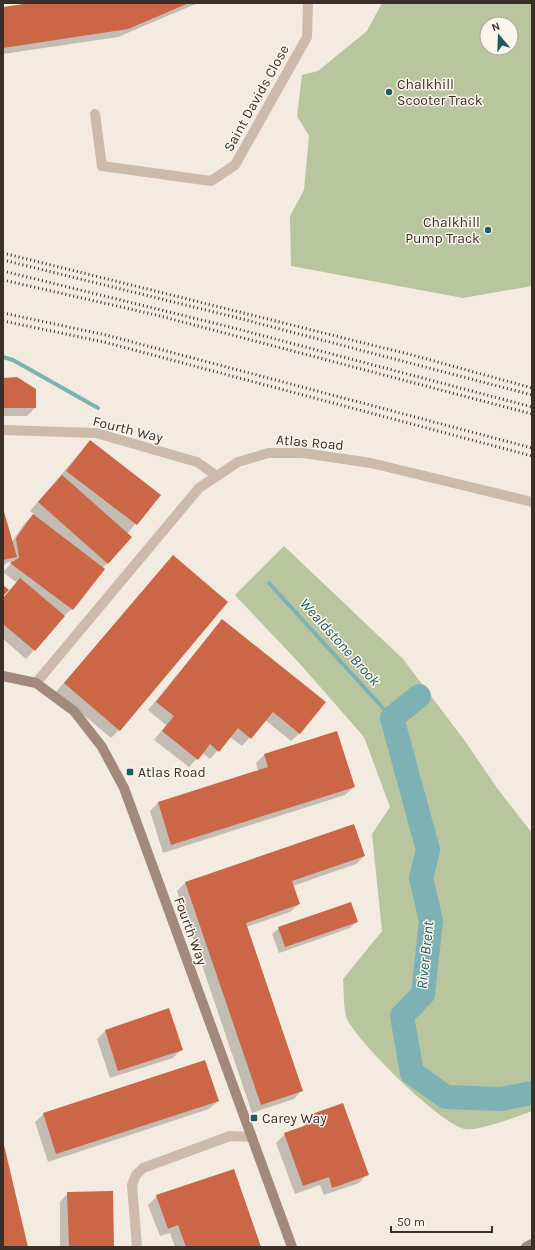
<svg xmlns="http://www.w3.org/2000/svg" width="535" height="1250" viewBox="0 0 535 1250" font-family="Karla,sans-serif">
<style>
.green{fill:#b8c59f;fill-rule:evenodd}
.shadow{fill:#0003}
.lines{fill:none;stroke-linecap:round;stroke-linejoin:round}
.stream{stroke:#7db1b3;stroke-width:4}
.river{stroke:#7db1b3;stroke-width:24}
.building{fill:#cb6647}
.street{stroke:#cebaab;stroke-width:10}
.secondary{stroke:#a2897c;stroke-width:10}
.rail{stroke:#3b2f2a;stroke-width:3;stroke-dasharray:1 3;stroke-linecap:butt}
.poi-dot{fill:#1d5c5f;stroke:#fbf5ed;stroke-width:1.5}
.labels{text-anchor:middle;stroke-width:3;stroke-linejoin:round;paint-order:stroke}
.poi-label{font-size:14px;fill:#3b2f2a;stroke:#fbf5ed;text-anchor:start}
.street-label{font-size:14px;fill:#3b2f2a;stroke:#fbf5ed}
.water-label{font-size:15px;font-style:italic;fill:#1d5c5f;stroke:#fbf5ed}
</style>
<rect width="100%" height="100%" fill="#f4ebe0"/>
<g class="green">
<path d="M 382,3 L 532,3 L 532,286 L 463,298 L 291,266 L 290,216 L 304,190 L 309,136 L 297,116 L 302,75 L 318,71 L 367,31 ZM 487,24 L 511,24 L 511,48 L 487,48 Z"/>
<path d="M 284,546 L 403,659 L 465,741 L 497,788 L 532,833 L 532,1111 C 519,1116 477,1132 465,1129 C 440,1124 361,1045 348,1021 C 343,1013 344,989 343,979 L 382,931 L 372,834 L 390,807 L 364,737 L 301,665 L 235,595 Z"/>
</g>
<g class="shadow">
<polygon points="37,3 198,3 118,37 3,54 3,8"/>
<polygon points="3,379 35,408 27,416 3,416"/>
<polygon points="90,441 159,495 127,534 130,537 102,569 72,609 63,617 26,659 3,639 3,598 17,583 3,572 11,564 10,561 3,566 3,510 12,542 24,524 34,514 30,511"/>
<polygon points="173,556 119,730 111,738 56,692"/>
<polygon points="222,620 300,733 291,741 265,720 242,746 230,737 210,759 202,753 189,767 154,740 166,725 148,710"/>
<polygon points="264,755 354,787 345,795 163,853 150,811 158,803 258,771 256,763"/>
<polygon points="353,825 364,856 356,864 293,886 299,904 290,912 246,927 302,1090 294,1099 252,1113 177,891 185,883"/>
<polygon points="356,922 350,928 279,953 272,934 279,928"/>
<polygon points="106,1030 182,1049 173,1058 110,1078 97,1039"/>
<polygon points="218,1101 209,1109 48,1162 35,1122 44,1114"/>
<polygon points="313,1115 367,1174 359,1183 324,1195 320,1185 295,1194 276,1143 285,1134 306,1127 304,1123"/>
<polygon points="68,1193 113,1247 60,1247 60,1202"/>
<polygon points="157,1196 260,1247 175,1247 170,1233 160,1236 148,1205"/>
</g>
<g class="lines">
<g class="stream">
<polyline points="3,357 13,360 98,408"/>
<polyline points="269,583 392,718"/>
</g>
<polyline class="river" points="419,696 392,718 428,850 421,878 431,921 423,994 402,1016 412,1073 446,1097 501,1099 532,1093"/>
</g>
<g class="building">
<polygon points="30,3 189,3 128,29 3,48 3,7"/>
<polygon points="17,377 36,389 36,408 3,408 3,378"/>
<polygon points="90,440 161,495 137,525 66,471"/>
<polygon points="62,475 132,537 108,564 38,502"/>
<polygon points="3,508 17,557 3,560"/>
<polygon points="33,514 105,569 73,610 10,563 19,558 16,538"/>
<polygon points="173,555 228,602 120,731 64,683"/>
<polygon points="20,578 65,616 35,651 3,624 3,598"/>
<polygon points="3,585 9,590 3,596"/>
<polygon points="222,619 326,702 300,734 273,712 251,739 238,728 219,752 210,744 198,760 162,731 174,716 156,702"/>
<polygon points="337,731 355,787 171,845 158,802 268,767 264,754"/>
<polygon points="354,824 365,856 292,881 300,904 246,923 303,1091 261,1105 185,882"/>
<polygon points="351,902 358,922 285,947 278,927"/>
<polygon points="169,1008 183,1050 118,1071 105,1030"/>
<polygon points="205,1060 219,1101 56,1154 43,1113"/>
<polygon points="343,1103 369,1175 332,1188 329,1177 303,1186 284,1133 315,1122 312,1114"/>
<polygon points="3,1145 4,1145 28,1247 3,1247"/>
<polygon points="234,1169 261,1247 186,1247 178,1225 168,1229 156,1195"/>
<polygon points="113,1191 114,1247 69,1247 67,1192"/>
</g>
<g class="lines">
<g class="street">
<polyline points="95,114 102,166 211,181 235,165 307,37 308,3"/>
<polyline points="3,430 96,433 197,462 217,476"/>
<polyline points="36,683 199,488 238,462 268,453 303,453 371,463 532,502"/>
<polyline points="137,1247 132,1185 136,1175 143,1168 230,1136 252,1137"/>
</g>
<g class="secondary">
<polyline points="3,676 36,683 74,711 102,747 124,788 292,1247"/>
<polyline points="526,1247 532,1244"/>
</g>
<g class="rail">
<polyline points="3,253 416,356 532,388"/>
<polyline points="3,260 234,317 532,395"/>
<polyline points="3,271 230,327 532,407"/>
<polyline points="3,280 156,315 532,414"/>
<polyline points="3,313 106,335 532,448"/>
<polyline points="3,321 104,342 532,456"/>
</g>
</g>
<g class="poi-dot">
<circle cx="389" cy="92" r="4"/>
<circle cx="488" cy="230" r="4"/>
<rect x="126" y="768" width="8" height="8" rx="2"/>
<rect x="250" y="1114" width="8" height="8" rx="2"/>
</g>
<g class="labels">
<g class="poi-label">
<text x="397" y="89">Chalkhill<tspan x="397" dy="16">Scooter Track</tspan></text>
<text x="480" y="227" text-anchor="end">Chalkhill<tspan x="480" dy="16">Pump Track</tspan></text>
<text x="138" y="777">Atlas Road</text>
<text x="262" y="1123">Carey Way</text>
</g>
<g class="street-label">
<text transform="translate(256 98) rotate(-61)" y="5">Saint Davids Close</text>
<text transform="translate(128 429) rotate(14)" y="5">Fourth Way</text>
<text transform="translate(310 442) rotate(5)" y="5">Atlas Road</text>
<text transform="translate(191 931) rotate(70)" y="5">Fourth Way</text>
</g>
<g class="water-label">
<text transform="translate(340 642) rotate(48)" y="5">Wealdstone Brook</text>
<text transform="translate(425 955) rotate(-84)" y="5">River Brent</text>
</g>
</g>
<rect width="535" height="1250" fill="none" stroke="#3b2f2a" stroke-width="8"/>
<g transform="translate(499 36) rotate(341)"><circle r="19" fill="#fbf5ed" stroke="#aea69f"/>
<path d="M0-3L7 15L0 10L-7 15Z" fill="#1d5c5f"/>
<text y="-6" font-size="11" font-weight="bold" text-anchor="middle" fill="#3b2f2a">N</text>
</g>
<path d="M391 1226v6h101v-6" fill="none" stroke="#3b2f2a" stroke-width="2"/>
<text x="397" y="1226" font-size="12" fill="#3b2f2a" stroke="#fbf5ed" stroke-width="3" paint-order="stroke">50 m</text>
</svg>
